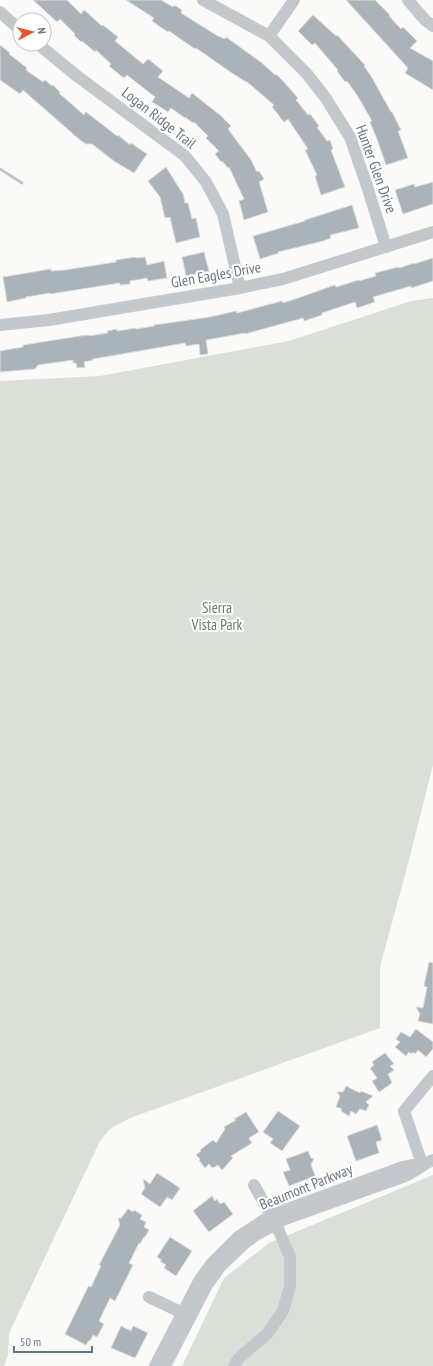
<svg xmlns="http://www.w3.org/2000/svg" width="433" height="1366" viewBox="0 0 433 1366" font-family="'PT Sans Narrow',sans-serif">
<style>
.green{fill:#dadfd7}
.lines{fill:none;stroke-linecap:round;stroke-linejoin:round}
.stream{stroke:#bbc7cb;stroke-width:3}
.building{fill:#aab3b9;stroke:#dcdcda}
.minor{stroke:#c3c8cc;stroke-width:12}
.labels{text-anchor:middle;stroke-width:4;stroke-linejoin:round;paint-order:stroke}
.street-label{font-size:15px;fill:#657683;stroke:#fff}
.park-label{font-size:15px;fill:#687a64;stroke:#fff}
</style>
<rect width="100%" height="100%" fill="#fafaf8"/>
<g class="green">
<polygon points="433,298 433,765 409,860 380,967 380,1028 130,1118 110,1129 100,1141 9,1333 8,1355 4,1366 0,1366 0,381 100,376 289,341 411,301"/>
<polygon points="433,1175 433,1366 182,1366 224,1278 269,1243"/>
</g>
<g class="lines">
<polyline class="stream" points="0,169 22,183"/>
</g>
<g class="building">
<polygon points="33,0 67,0 81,14 84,10 102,26 103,25 118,37 115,41 143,64 148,59 163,71 158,77 189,98 192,93 220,115 231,126 228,129 251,160 257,172 259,171 264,179 259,182 268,212 244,220 239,201 244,199 229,167 228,168 222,161 221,162 215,154 219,151 206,138 208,136 194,122 193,123 185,117 185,118 171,108 168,112 152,102 155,97 127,75 124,78 109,66 111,64 96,50 95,52 82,41 81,42 74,35 75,34 60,19 57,22"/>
<polygon points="126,0 161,0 173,7 174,5 182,10 181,13 216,35 225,39 226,37 262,63 275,75 276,74 283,81 298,98 296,100 308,115 310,114 319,126 317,127 327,141 330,140 333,149 331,150 345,187 321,195 315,176 317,175 305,150 308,149 288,119 284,122 272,107 274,105 246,81 246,82 229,71 196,48 195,49 169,31 168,32 162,28 152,21 154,18"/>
<polygon points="346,0 375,0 390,15 389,16 401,29 403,27 417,41 410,48 433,61 433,90 405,73 408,68"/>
<polygon points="313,15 336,36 337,35 365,65 364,66 371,76 391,112 392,112 401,130 398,131 408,158 386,165 377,139 370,122 372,121 357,95 347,81 345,82 337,71 338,70 315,43 312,45 298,31"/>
<polygon points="0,45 10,53 9,54 27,68 26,70 43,82 45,80 52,86 53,85 60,92 59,93 84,115 86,112 117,136 118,135 130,145 131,143 147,154 134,173 114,161 92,144 86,144 80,140 23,90 20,94 0,80"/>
<polygon points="166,167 183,194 185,203 188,203 192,219 196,218 200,237 176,243 170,217 165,218 160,197 148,181"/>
<polygon points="433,182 433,204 403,214 395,190 414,184 415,187"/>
<polygon points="352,205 359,228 330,235 331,238 323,241 278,252 279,253 260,259 253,236 305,221 305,220"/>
<polygon points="204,252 209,271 186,276 182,257"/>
<polygon points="135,257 136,258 145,257 147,265 164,261 167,278 148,281 147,278 130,281 130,284 120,285 120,283 50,294 50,293 26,297 26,298 7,302 3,277 51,269 51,271 65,270 116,262 116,260"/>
<polygon points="433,258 433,281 411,288 411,286 373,297 375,302 357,308 355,302 322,313 322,315 304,321 303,318 245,334 245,333 206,340 208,354 200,355 199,344 186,346 185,343 93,359 93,360 84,362 85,367 77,368 76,363 73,363 73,360 38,365 35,369 0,372 0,351 23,347 23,345 80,336 89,335 89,336 108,333 107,331 117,329 117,331 136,328 136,329 154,326 154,325 210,317 236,311 237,313 282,301 283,303 301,297 335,285 336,287 359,280 359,281 376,276 375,273 398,267 399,268 414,263 414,264"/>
<polygon points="429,962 433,963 433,1024 418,1021 420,1014 416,1007 423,1008 427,987 424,986"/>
<polygon points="416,1029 433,1042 433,1049 426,1057 418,1050 415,1054 413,1052 412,1054 409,1052 406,1056 395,1047 400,1042 396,1039 401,1032 410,1037"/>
<polygon points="385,1053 394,1064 390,1066 394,1070 388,1074 392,1083 379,1092 372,1081 377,1078 370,1068 374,1065 372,1062"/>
<polygon points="346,1086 360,1093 361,1091 373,1096 366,1102 369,1105 366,1111 360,1109 356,1114 351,1111 349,1116 341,1111 342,1109 336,1107 340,1096 337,1092 343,1092"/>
<polygon points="278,1111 300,1126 282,1151 270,1143 273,1139 263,1132"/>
<polygon points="246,1112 259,1132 249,1138 252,1143 231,1156 233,1158 222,1170 218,1165 212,1168 209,1164 205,1168 199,1160 200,1159 196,1155 201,1151 200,1150 213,1140 216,1143 225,1129 224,1127 236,1120 234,1119 236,1118"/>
<polygon points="377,1125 382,1140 376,1142 379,1153 356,1161 347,1136"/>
<polygon points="308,1151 311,1158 314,1159 311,1164 315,1176 289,1186 283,1172 290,1170 286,1159"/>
<polygon points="157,1173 180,1188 172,1200 167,1197 160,1207 141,1194 145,1188 143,1179 150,1184"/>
<polygon points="212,1196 215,1201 217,1199 220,1204 224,1202 233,1214 209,1232 193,1211"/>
<polygon points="128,1209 133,1212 134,1210 142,1215 140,1219 146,1222 144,1227 149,1230 145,1237 144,1237 140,1244 139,1243 129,1263 133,1265 115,1301 110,1298 99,1321 104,1324 97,1337 93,1335 90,1341 89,1340 86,1345 65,1334 88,1287 89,1286 91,1287 101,1266 99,1265 120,1225 118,1218 121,1218"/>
<polygon points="170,1237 192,1251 176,1276 164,1268 166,1265 160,1261 162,1260 157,1257"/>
<polygon points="121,1326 131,1331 133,1326 148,1333 135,1358 111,1348"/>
</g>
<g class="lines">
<g class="minor">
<polyline points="203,0 269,36 307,74 325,97 350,137 367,186 386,247"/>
<polyline points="408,0 425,20 433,26"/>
<polyline points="0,12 20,30"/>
<polyline points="269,36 294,0"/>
<polyline points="38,44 77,76 185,156 206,182 223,214 240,288"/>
<polyline points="0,325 49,320 132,306 234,289 283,279 433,232"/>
<polyline points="422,1164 404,1111 433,1076"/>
<polyline points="149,1297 189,1316"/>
<polyline points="155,1366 199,1281 212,1263 238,1237 267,1218 280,1212 403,1167 412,1165 421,1165"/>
<path d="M 165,1366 L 207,1285 L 220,1267 L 245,1243 L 256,1235 L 285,1219 L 405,1176 C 415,1172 423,1164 433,1160"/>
<polyline points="234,1366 239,1358 267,1334 283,1311 290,1286 290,1257 276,1224 254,1185"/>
</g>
</g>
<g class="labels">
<g class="street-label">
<text transform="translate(159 118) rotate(38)" y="5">Logan Ridge Trail</text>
<text transform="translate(376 169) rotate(70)" y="5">Hunter Glen Drive</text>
<text transform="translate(216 275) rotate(-10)" y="5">Glen Eagles Drive</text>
<text transform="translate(306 1187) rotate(-22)" y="5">Beaumont Parkway</text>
</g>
<g class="park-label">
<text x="217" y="613">Sierra<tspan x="217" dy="17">Vista Park</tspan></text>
</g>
</g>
<g transform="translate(32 32) rotate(83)"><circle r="19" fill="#ffffff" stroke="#c1c8cd"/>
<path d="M0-3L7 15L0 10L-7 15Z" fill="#e4572e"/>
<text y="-6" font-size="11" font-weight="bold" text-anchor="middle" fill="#657683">N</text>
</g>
<path d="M14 1346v6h78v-6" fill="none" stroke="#657683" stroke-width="2"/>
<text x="20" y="1346" font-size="12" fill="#657683" stroke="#ffffff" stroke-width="3" paint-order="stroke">50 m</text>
</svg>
